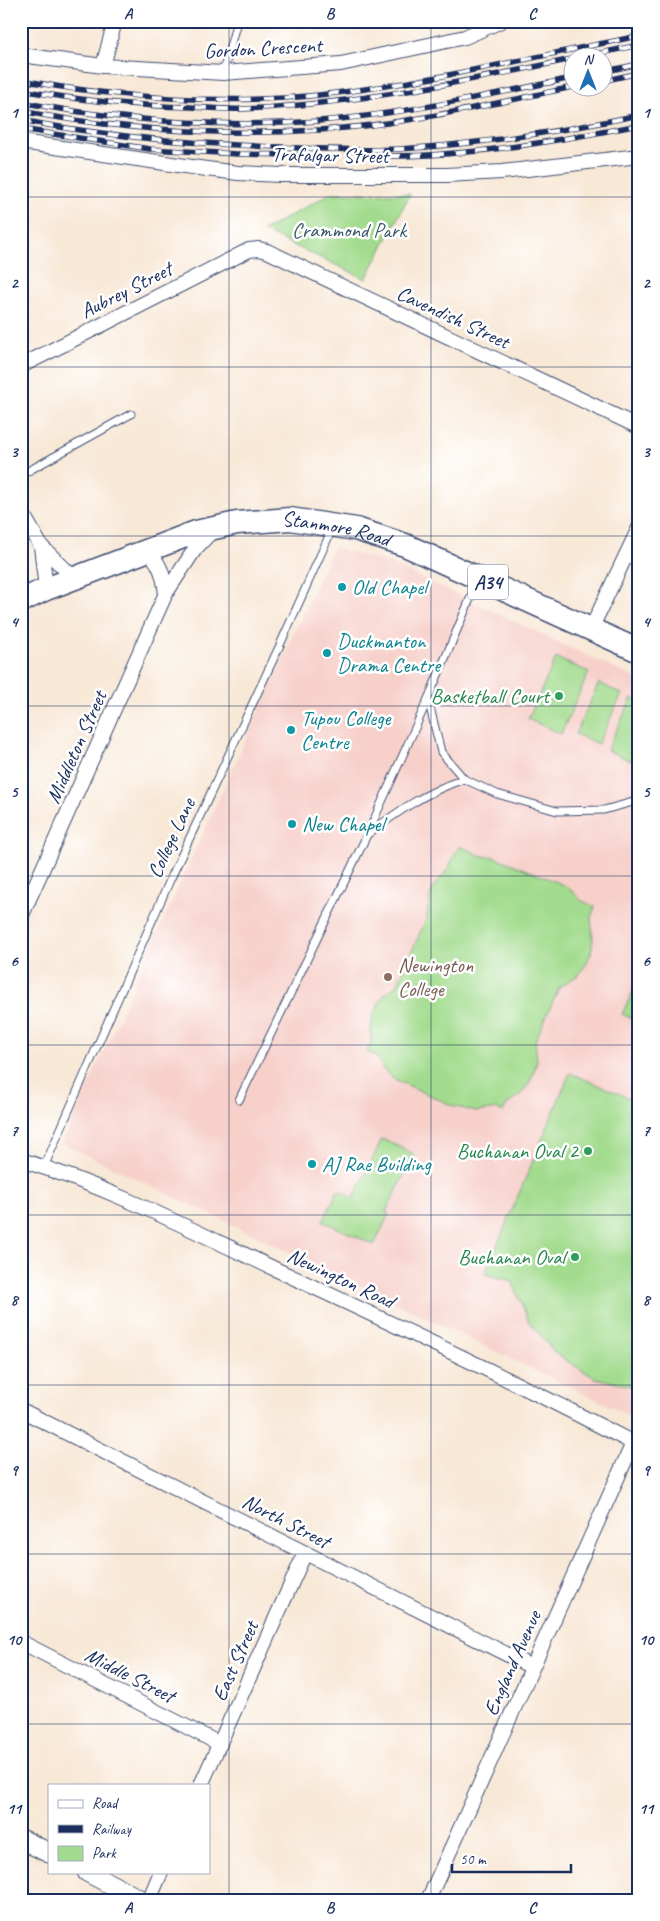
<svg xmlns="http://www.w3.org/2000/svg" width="660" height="1921" viewBox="0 0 660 1921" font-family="Caveat,sans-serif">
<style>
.built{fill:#f7d0ca}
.green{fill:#a2db8d;stroke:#5e8576}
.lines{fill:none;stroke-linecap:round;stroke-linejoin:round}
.service-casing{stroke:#3c4b70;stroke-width:9}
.minor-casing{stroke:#3c4b70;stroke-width:16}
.secondary-casing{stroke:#3c4b70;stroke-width:21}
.trunk-casing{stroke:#3c4b70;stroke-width:25}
.service{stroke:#fff;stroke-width:7}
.minor{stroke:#fff;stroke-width:14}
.secondary{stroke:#fff;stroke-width:19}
.trunk{stroke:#fff;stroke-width:22}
.rail-casing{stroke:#1b2f5e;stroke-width:5.5}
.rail{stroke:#fff;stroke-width:4;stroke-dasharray:11;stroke-linecap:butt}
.grid{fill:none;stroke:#1b2f5e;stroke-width:1;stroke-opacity:0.55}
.culture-dot{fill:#0f9aa8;stroke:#fff;stroke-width:2}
.leisure-dot{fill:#2e9e5b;stroke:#fff;stroke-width:2}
.education-dot{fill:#8d6e63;stroke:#fff;stroke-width:2}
.labels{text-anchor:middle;stroke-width:5;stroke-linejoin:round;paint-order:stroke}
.shield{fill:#fff;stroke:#5f6d8e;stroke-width:1}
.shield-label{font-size:20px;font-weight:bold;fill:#1b2f5e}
.street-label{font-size:21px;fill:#1b2f5e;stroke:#fff}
.park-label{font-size:21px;fill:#3d5a6a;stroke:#fff}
.culture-label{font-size:21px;fill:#0d838f;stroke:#fff;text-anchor:start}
.leisure-label{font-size:21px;fill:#27864d;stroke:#fff;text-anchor:end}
.education-label{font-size:21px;fill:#785e54;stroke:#fff;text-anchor:start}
.neatline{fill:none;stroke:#1b2f5e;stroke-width:2}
.grid-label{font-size:16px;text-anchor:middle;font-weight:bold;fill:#1b2f5e}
</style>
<rect width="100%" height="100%" fill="#fff"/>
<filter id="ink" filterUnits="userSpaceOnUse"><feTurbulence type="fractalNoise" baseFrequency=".02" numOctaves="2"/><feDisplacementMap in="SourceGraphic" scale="10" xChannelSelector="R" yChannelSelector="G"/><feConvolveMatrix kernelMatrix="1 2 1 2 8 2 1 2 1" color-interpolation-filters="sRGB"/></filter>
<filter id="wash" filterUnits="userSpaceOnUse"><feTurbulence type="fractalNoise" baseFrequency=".0096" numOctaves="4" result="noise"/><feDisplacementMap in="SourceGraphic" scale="20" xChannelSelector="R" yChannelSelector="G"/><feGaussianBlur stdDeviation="1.12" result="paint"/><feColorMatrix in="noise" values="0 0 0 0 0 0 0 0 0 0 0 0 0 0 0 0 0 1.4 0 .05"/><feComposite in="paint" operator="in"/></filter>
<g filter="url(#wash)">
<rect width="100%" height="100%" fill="#f8e8d6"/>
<polygon class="built" points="333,548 390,563 639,680 639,1420 62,1143"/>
<g class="green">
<polygon points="331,193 410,194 366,279 263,231"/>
<polygon points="556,658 589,672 561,734 528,719"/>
<polygon points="599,683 622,694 598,744 575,734"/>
<polygon points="632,698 639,701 639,746 631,761 607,750"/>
<polygon points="459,846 482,856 495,857 557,882 568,887 582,901 595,907 591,917 593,941 591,953 586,965 578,975 559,988 535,1041 537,1060 534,1072 529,1084 521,1094 507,1105 503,1112 497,1109 476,1112 453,1106 392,1078 384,1070 375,1055 367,1052 371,1042 371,1027 373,1015 378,1005 384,995 397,985 427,917 430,896 434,886 448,869"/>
<polygon points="639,979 639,1022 622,1014"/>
<polygon points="570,1073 639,1102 639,1388 595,1378 557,1355 529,1322 512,1281 485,1274"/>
<polygon points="382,1139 414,1154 386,1213 389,1214 374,1245 323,1221 338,1190 354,1198"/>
</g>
</g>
<g filter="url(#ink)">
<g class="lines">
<defs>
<g id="service">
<polyline points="223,73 237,21"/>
<polyline points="21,475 131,414"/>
<polyline points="478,580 428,699 441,752 464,779 497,794 557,811 604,810 633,802 639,797"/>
<path d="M 368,834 C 400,810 426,792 464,779"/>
<polyline points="239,1100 367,835 428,699"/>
<polyline points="44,1167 170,880 280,645 333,527"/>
</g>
<g id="minor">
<polyline points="21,55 103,66 223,73 341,64 465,37 501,21"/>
<polyline points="103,66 115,21"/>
<polyline points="21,142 199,168 238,173 281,175 446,175 502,172 639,156"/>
<polyline points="21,366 249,250 259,249 267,251 639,427"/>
<polyline points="21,511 41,546 74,578"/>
<polyline points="41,546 46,589"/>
<path d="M 148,550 C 161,566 163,573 166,593"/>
<polyline points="591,629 639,528"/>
<polyline points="21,917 166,593 195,549 213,530"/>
<path d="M 21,1160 C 109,1187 192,1230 275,1269 C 397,1326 519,1383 639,1446"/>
<polyline points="21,1410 532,1667"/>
<polyline points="21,1642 220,1744"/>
<polyline points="201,1785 305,1553"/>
<polyline points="149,1900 161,1872"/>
<polyline points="428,1900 633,1443"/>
</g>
<g id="secondary">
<polyline points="21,1839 49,1853"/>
<polyline points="87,1872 141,1900"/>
</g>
<g id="trunk">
<path id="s1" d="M 21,601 L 46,589 L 196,532 L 237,523 L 290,519 L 356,529 L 405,545 L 639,651"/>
</g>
</defs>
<use href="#service" class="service-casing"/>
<use href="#minor" class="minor-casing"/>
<use href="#secondary" class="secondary-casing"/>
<use href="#trunk" class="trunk-casing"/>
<use href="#service" class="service"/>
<use href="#minor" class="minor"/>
<use href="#secondary" class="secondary"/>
<use href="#trunk" class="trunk"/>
<defs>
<g id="rail">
<polyline points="577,58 639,45"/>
<polyline points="602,72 639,64"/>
<path d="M 21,80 C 115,98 224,105 319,95 C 427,83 532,57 639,36"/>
<polyline points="602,81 639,73"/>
<path d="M 21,90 C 77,100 134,106 191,107 C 208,108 226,110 243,109 C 355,104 464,82 572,59"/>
<path d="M 21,102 C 119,121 220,128 319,121 C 404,114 489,95 572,78"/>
<path d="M 21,111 C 119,130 220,136 319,130 C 404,125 489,105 572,87"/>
<path d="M 21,120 C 106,137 195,144 281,147 C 320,149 360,151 399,149 C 480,144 559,132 639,115"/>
<polyline points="21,129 150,149 237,154 299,155"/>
<path d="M 389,156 C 473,156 556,141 639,125"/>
</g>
</defs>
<use href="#rail" class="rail-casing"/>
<use href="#rail" class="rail"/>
</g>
</g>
<path class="grid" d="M 229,21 L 229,1900M 431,21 L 431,1900M 21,197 L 639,197M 21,367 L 639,367M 21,536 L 639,536M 21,706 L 639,706M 21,876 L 639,876M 21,1045 L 639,1045M 21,1215 L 639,1215M 21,1385 L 639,1385M 21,1554 L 639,1554M 21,1724 L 639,1724"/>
<g class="culture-dot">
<circle cx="342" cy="587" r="5"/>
<circle cx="327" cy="653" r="5"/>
<circle cx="291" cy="730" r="5"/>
<circle cx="292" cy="824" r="5"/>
<circle cx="312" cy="1164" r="5"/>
</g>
<g class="leisure-dot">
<circle cx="559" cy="696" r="5"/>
<circle cx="588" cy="1151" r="5"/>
<circle cx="575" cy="1257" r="5"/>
</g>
<circle class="education-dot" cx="388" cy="977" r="5"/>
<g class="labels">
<rect class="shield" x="468" y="564.5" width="40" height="35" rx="4"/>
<g class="shield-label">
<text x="488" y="589">A34</text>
</g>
<g class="street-label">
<text transform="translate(263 48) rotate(-3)" y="7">Gordon Crescent</text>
<text transform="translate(330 155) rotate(1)" y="7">Trafalgar Street</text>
<text transform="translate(126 290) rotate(-27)" y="7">Aubrey Street</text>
<text transform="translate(453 317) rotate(25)" y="7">Cavendish Street</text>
<text dy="7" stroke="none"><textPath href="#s1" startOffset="330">Stanmore Road</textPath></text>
<text transform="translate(76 747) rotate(-66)" y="7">Middleton Street</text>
<text transform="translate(171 838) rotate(-65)" y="7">College Lane</text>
<text transform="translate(341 1278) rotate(25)" y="7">Newington Road</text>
<text transform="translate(286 1521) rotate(27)" y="7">North Street</text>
<text transform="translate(235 1661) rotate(-66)" y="7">East Street</text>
<text transform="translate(512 1663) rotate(-66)" y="7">England Avenue</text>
<text transform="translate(130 1675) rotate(27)" y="7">Middle Street</text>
</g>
<g class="park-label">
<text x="349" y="237">Crammond Park</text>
</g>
<g class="culture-label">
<text x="352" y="594">Old Chapel</text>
<text x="337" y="648">Duckmanton<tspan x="337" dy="24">Drama Centre</tspan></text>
<text x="301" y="725">Tupou College<tspan x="301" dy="24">Centre</tspan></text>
<text x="302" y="831">New Chapel</text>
<text x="322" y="1171">AJ Rae Building</text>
</g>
<g class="leisure-label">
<text x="549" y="703">Basketball Court</text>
<text x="578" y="1158">Buchanan Oval 2</text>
<text x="565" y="1264">Buchanan Oval</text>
</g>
<g class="education-label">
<text x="398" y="972">Newington<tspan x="398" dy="24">College</tspan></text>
</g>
</g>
<rect width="660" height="1921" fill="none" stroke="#fff" stroke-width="55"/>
<rect x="48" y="1784" width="162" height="90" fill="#ffffff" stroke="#a4acbf"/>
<rect x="58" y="1800" width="25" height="8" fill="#ffffff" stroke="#a4acbf"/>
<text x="92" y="1808" font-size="15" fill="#1b2f5e">Road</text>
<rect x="58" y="1825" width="25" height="8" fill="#1b2f5e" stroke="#a4acbf"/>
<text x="92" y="1834" font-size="15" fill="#1b2f5e">Railway</text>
<rect x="58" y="1846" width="25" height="15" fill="#a2db8d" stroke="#a4acbf"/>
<text x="92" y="1858" font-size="15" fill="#1b2f5e">Park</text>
<g transform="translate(588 72)"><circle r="24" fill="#ffffff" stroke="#a4acbf"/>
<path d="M0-4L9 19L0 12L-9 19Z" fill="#1f6fb2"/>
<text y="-8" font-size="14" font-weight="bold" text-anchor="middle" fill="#1b2f5e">N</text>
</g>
<path d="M452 1864v8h119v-8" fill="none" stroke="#1b2f5e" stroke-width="2.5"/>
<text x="460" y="1864" font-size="15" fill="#1b2f5e" stroke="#ffffff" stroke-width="4" paint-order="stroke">50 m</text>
<rect x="28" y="28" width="604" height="1866" class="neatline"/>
<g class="grid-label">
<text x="128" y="19">A</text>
<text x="330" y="19">B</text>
<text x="532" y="19">C</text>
<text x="14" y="118">1</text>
<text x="646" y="118">1</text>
<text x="14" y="288">2</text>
<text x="646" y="288">2</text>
<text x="14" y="457">3</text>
<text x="646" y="457">3</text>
<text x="14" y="627">4</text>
<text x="646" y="627">4</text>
<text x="14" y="797">5</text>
<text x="646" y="797">5</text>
<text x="14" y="966">6</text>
<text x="646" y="966">6</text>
<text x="14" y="1136">7</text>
<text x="646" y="1136">7</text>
<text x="14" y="1305">8</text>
<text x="646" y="1305">8</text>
<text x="14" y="1475">9</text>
<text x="646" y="1475">9</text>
<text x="14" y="1645">10</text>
<text x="646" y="1645">10</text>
<text x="14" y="1814">11</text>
<text x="646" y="1814">11</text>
<text x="128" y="1913">A</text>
<text x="330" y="1913">B</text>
<text x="532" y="1913">C</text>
</g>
</svg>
